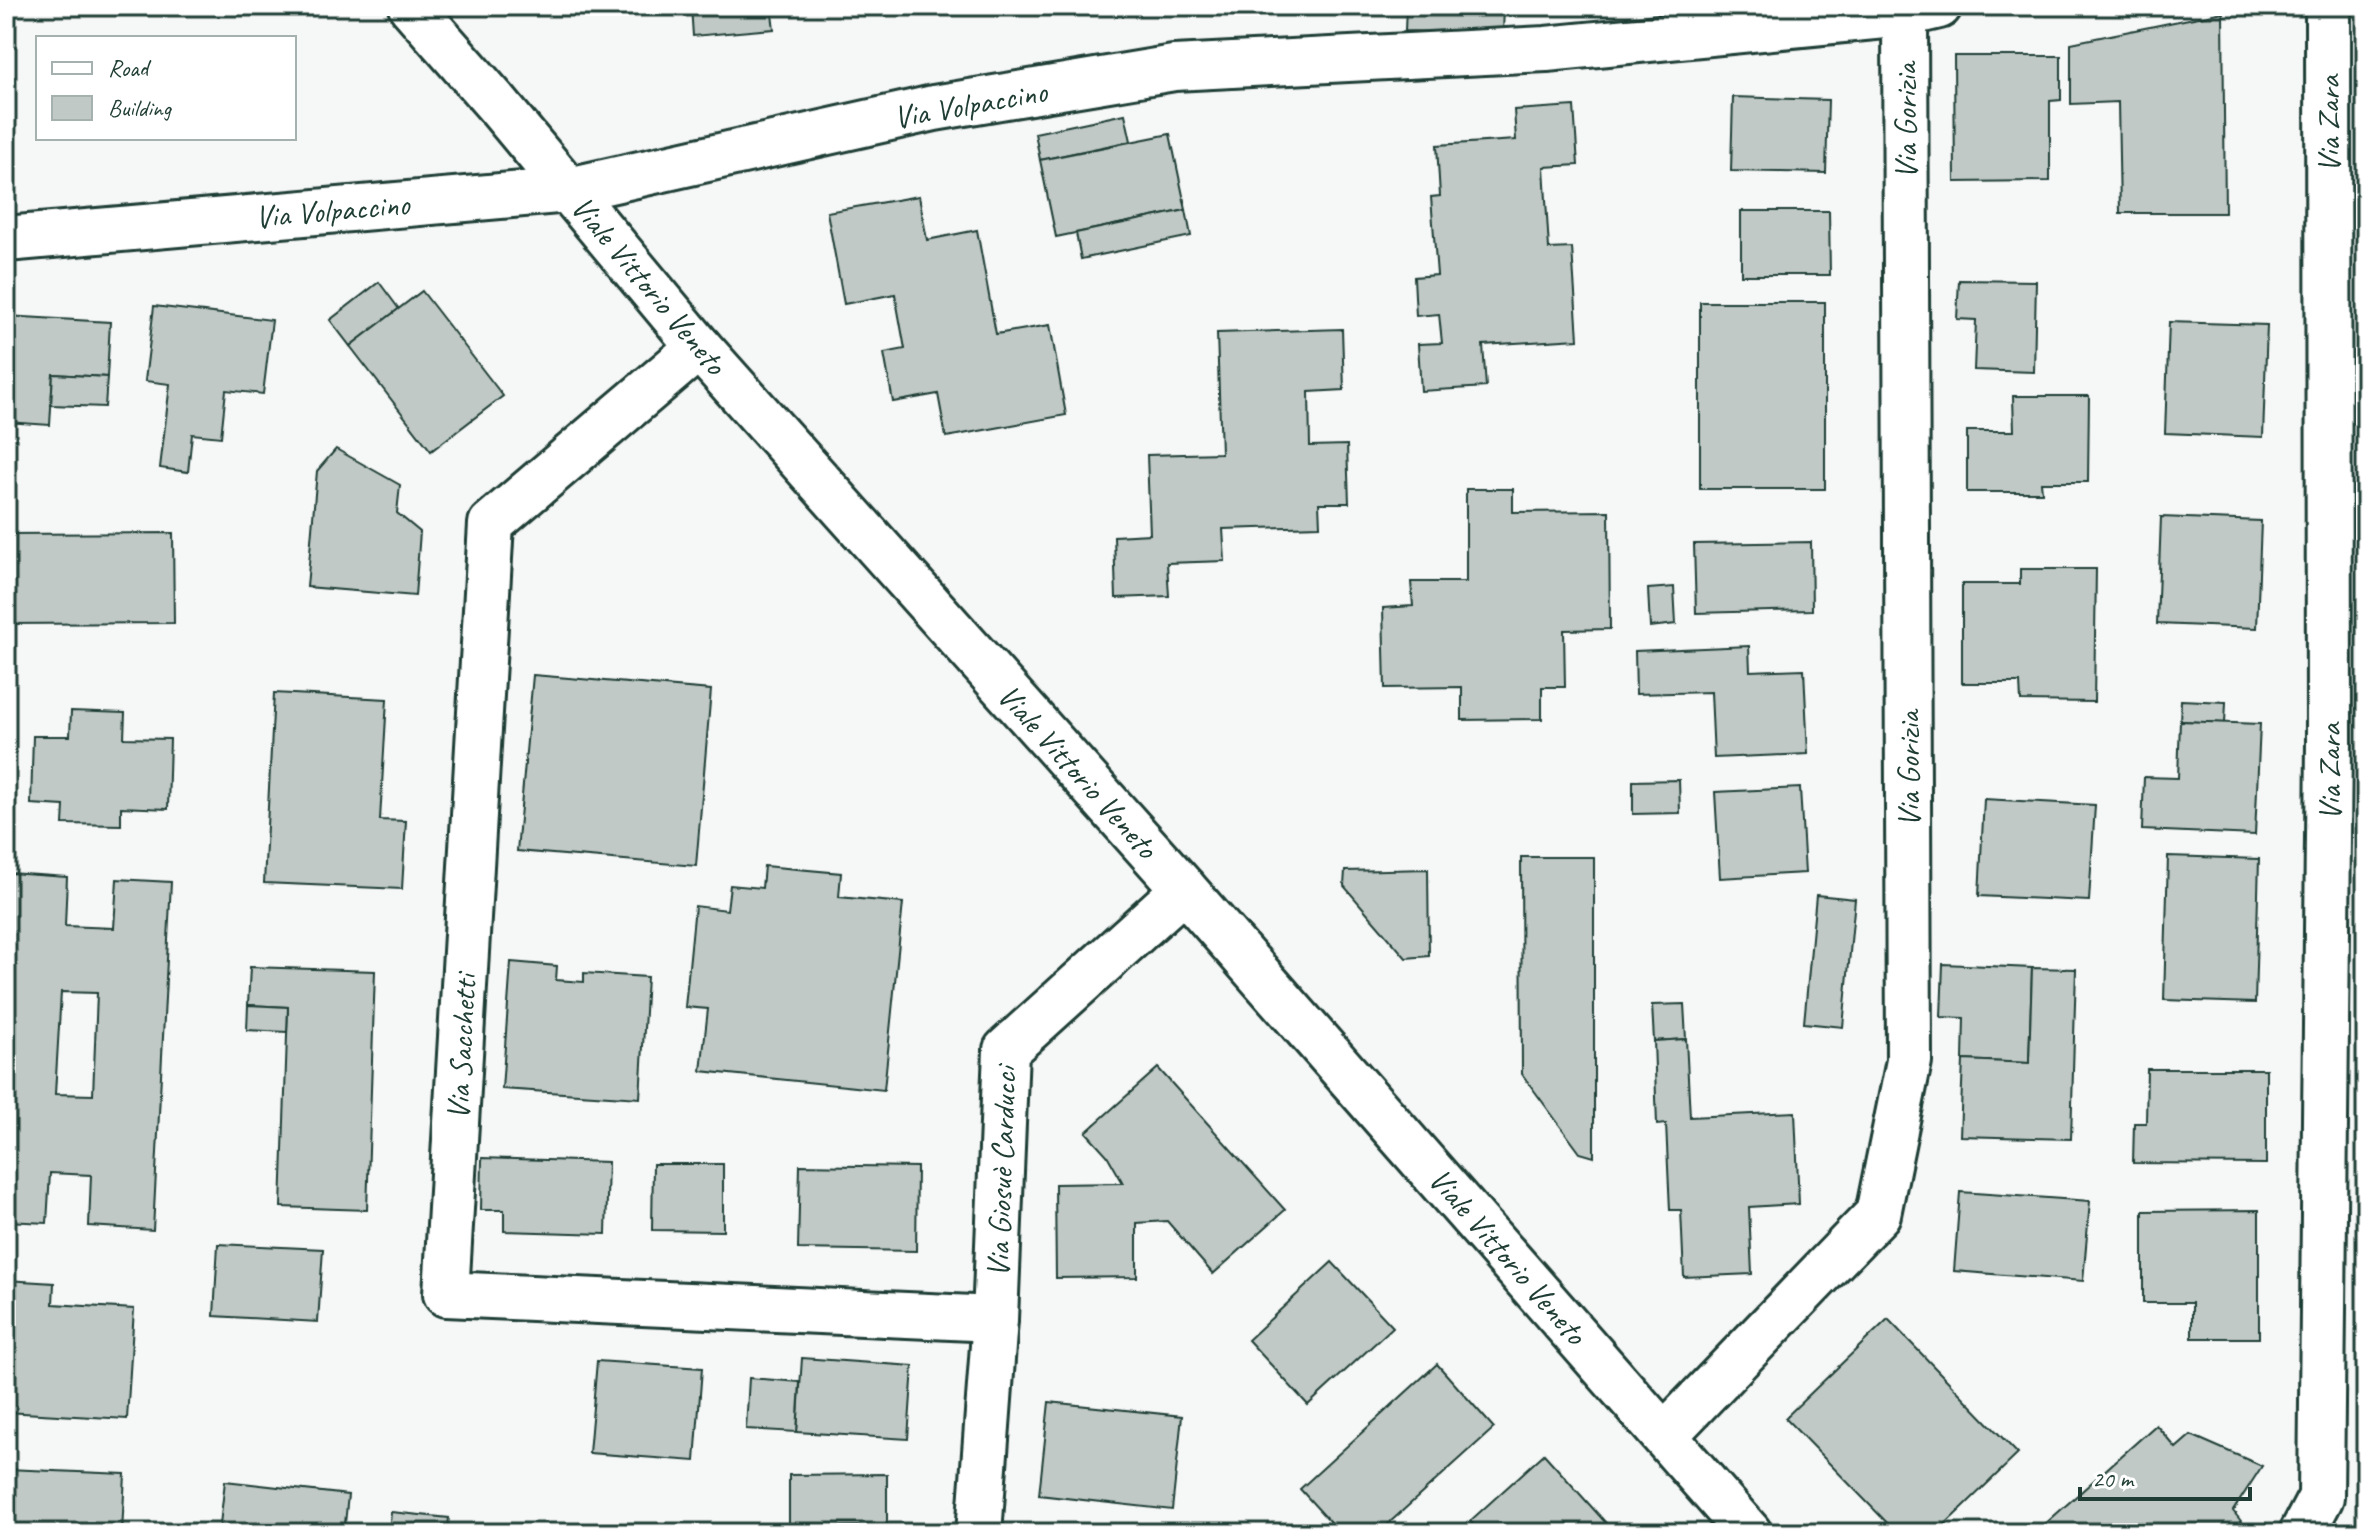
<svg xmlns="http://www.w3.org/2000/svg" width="2372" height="1539" viewBox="0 0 2372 1539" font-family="Caveat,sans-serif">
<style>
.building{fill:#c0c9c6;stroke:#1f3d34;stroke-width:2;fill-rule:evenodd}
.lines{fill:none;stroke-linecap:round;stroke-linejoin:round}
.minor-casing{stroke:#1f3d34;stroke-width:50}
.minor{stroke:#fff;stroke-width:44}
.labels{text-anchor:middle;stroke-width:8;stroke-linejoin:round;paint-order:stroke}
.street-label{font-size:32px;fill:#1f3d34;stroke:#fff}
</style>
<rect width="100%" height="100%" fill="#f6f7f7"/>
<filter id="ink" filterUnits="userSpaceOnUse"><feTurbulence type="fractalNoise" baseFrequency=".0125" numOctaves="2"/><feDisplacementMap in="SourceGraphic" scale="16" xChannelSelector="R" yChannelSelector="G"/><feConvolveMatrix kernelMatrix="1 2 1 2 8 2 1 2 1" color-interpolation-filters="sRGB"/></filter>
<g filter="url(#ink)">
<g class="building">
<polygon points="691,6 771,6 774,29 693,36"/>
<polygon points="1406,6 1504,6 1503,34 1405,31"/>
<polygon points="2223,12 2225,213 2120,213 2118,102 2071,104 2071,43"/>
<polygon points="6,14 11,14 8,224 6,224"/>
<polygon points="1954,56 2061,56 2061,100 2050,101 2050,181 1955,182"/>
<polygon points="1733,97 1828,100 1826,173 1731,171"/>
<polygon points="1574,106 1578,165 1544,167 1549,249 1572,248 1578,339 1483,345 1486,387 1421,391 1418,344 1442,343 1439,314 1416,316 1414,277 1437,275 1431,197 1440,196 1437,145 1516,140 1514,110"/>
<polygon points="1125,114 1131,141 1040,160 1035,133"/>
<polygon points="1170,134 1186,210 1056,237 1040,160"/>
<polygon points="919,196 927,240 977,230 996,334 1050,325 1066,415 946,437 938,394 893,402 884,353 905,349 895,294 844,304 827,212"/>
<polygon points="1186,210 1191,236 1081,259 1076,233"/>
<polygon points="1741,211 1829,211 1830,275 1741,275"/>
<polygon points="1959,280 2036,281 2034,372 1974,370 1976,320 1957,319"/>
<polygon points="379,282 399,309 350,346 330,320"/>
<polygon points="422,291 503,396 431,451 350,346"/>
<rect x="1700" y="302" width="125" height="187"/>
<polygon points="154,306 272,320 263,394 226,390 221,437 192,434 188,472 160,468 170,384 145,381"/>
<polygon points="6,316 110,322 107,377 53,374 50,425 6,422"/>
<polygon points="2169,322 2267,325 2263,437 2165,433"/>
<polygon points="1342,329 1344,390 1309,392 1310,446 1347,445 1349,503 1319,503 1320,526 1223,529 1225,561 1167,563 1169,596 1116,598 1114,536 1150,534 1147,455 1221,453 1217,333"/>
<polygon points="53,374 107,377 105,407 51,405"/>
<polygon points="2013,396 2089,396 2088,482 2041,482 2042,492 1967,492 1967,431 2014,431"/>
<polygon points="336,449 400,485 397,513 420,532 415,596 307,587 317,471"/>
<polygon points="1466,489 1513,489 1513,512 1609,511 1610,629 1564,630 1565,687 1542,687 1542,719 1462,720 1462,687 1385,688 1383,608 1413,606 1411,582 1466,582"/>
<polygon points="2161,517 2261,521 2257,628 2157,624"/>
<polygon points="173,533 174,623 6,624 6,534"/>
<polygon points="1811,542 1812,610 1696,613 1694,544"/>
<polygon points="2020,569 2096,569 2094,702 2021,701 2020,683 1962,683 1962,584 2020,584"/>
<polygon points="1674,587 1676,624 1650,627 1648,589"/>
<polygon points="1749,646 1750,671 1804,669 1808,754 1714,758 1711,692 1636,694 1635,651"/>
<polygon points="533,675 711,690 696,866 517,851"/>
<polygon points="274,693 387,699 380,820 406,821 402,889 264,883"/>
<polygon points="2181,700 2226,702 2225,723 2180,721"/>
<polygon points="71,711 125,713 124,738 170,739 168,809 121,807 121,825 63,824 64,806 31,804 33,736 70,736"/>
<polygon points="2180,721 2260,724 2255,835 2142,830 2144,777 2178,778"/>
<polygon points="1679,780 1680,813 1633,814 1633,781"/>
<polygon points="1800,788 1805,873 1720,878 1715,792"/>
<polygon points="1984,799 2095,805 2089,901 1979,896"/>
<polygon points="2168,856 2259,859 2255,1003 2164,1000"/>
<polygon points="1521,857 1594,857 1594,1157 1580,1153 1522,1074"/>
<polygon points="764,866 841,873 839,897 903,903 884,1090 701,1071 708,1009 685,1007 695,906 727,910 730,885 762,888"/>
<polygon points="1428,869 1429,956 1406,958 1344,886 1345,871"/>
<path d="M 9,873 L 67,877 L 65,926 L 114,928 L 117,879 L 171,882 L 153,1230 L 89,1226 L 91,1175 L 50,1173 L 47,1223 L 6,1221 L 6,923 ZM 61,992 L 97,993 L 93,1095 L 55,1094 Z"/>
<polygon points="1816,895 1855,899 1843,1027 1804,1023"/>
<polygon points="511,962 557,966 556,980 584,982 584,973 647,977 640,1098 502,1089"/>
<polygon points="1943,964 2032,968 2029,1063 1963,1060 1964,1018 1941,1017"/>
<polygon points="250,967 375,971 367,1210 281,1207 288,1007 248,1005"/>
<polygon points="2032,968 2076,969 2071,1139 1960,1136 1963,1060 2029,1063"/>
<polygon points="1684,1004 1686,1039 1654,1041 1652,1005"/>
<polygon points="248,1005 288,1007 287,1032 247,1030"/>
<polygon points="1686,1039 1690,1117 1795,1112 1799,1204 1749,1207 1752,1274 1684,1277 1681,1210 1670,1210 1666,1124 1657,1125 1654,1041"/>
<polygon points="1158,1068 1285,1210 1213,1274 1167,1221 1137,1223 1137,1277 1056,1278 1055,1184 1123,1183 1107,1155 1086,1132"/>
<polygon points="2147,1069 2266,1069 2266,1164 2133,1163 2134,1123 2146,1123"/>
<polygon points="482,1158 608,1162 606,1234 504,1231 504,1210 481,1210"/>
<polygon points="653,1164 723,1164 723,1231 652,1230"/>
<polygon points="800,1165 917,1167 916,1251 798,1249"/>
<polygon points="1960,1192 2090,1201 2083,1281 1954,1271"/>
<polygon points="2259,1210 2259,1338 2192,1338 2192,1303 2143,1303 2143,1211"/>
<polygon points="218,1244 323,1249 318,1322 214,1316"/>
<polygon points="1332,1262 1393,1327 1308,1405 1248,1340"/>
<polygon points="6,1280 54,1283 53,1304 134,1309 127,1419 6,1412"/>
<polygon points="1888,1319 2018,1454 1936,1533 1897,1533 1785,1418"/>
<polygon points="802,1358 913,1366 908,1439 797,1432"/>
<polygon points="597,1361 702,1368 695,1461 589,1453"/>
<polygon points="1437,1364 1494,1428 1378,1533 1340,1533 1300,1489"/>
<polygon points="749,1378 800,1382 797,1432 746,1429"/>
<polygon points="1049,1402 1182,1416 1172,1510 1039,1495"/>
<polygon points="2156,1425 2176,1448 2191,1435 2262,1466 2233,1511 2241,1521 2227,1533 2035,1533"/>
<polygon points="1544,1454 1615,1533 1480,1533 1470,1521"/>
<polygon points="6,1469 125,1474 122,1533 6,1533"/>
<polygon points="887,1474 887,1526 789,1527 789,1475"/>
<polygon points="225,1481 348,1495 344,1533 219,1533"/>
<polygon points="391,1512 449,1518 447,1533 389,1533"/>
</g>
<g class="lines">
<defs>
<g id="minor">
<polyline points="411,6 496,103 699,347 1184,889 1749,1533"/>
<polyline points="6,239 569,190 934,108 1174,68 1546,49 1905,14 1939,6"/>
<polyline points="699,347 491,524 446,1294 995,1319"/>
<polyline points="1665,1435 1878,1214 1909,1061 1905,14"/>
<polyline points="979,1533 995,1319 1006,1050 1184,889"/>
<polyline points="2302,1533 2321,1497 2329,743 2328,6"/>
</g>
</defs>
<use href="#minor" class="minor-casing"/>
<use href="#minor" class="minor"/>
</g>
</g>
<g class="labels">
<g class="street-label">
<text transform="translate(970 104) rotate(-10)" y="11">Via Volpaccino</text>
<text transform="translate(1905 121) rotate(-90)" y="11">Via Gorizia</text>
<text transform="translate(2328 124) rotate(-90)" y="11">Via Zara</text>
<text transform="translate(332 210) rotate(-5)" y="11">Via Volpaccino</text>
<text transform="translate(649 285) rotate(50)" y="11">Viale Vittorio Veneto</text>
<text transform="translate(1908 769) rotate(-90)" y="11">Via Gorizia</text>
<text transform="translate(1078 771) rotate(48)" y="11">Viale Vittorio Veneto</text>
<text transform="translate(2329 772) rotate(-90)" y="11">Via Zara</text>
<text transform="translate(461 1047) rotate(-87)" y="11">Via Sacchetti</text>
<text transform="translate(1001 1172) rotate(-88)" y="11">Via Giosuè Carducci</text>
<text transform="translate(1508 1256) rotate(49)" y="11">Viale Vittorio Veneto</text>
</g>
</g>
<rect width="2372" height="1539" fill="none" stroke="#fff" stroke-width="32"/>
<rect x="16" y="16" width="2340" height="1507" fill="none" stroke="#1f3d34" stroke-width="3" filter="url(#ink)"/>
<rect x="36" y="36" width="260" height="104" fill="#ffffff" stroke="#a5b1ae" stroke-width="2"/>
<rect x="52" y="62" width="40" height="12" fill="#ffffff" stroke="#a5b1ae" stroke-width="2"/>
<text x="108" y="76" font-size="24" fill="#1f3d34">Road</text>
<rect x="52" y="96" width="40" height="24" fill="#c0c9c6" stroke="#a5b1ae" stroke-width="2"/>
<text x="108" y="116" font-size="24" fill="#1f3d34">Building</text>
<path d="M2080 1487v12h170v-12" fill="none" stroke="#1f3d34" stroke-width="4"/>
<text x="2092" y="1487" font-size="24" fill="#1f3d34" stroke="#ffffff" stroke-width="6" paint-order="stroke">20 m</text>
</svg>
